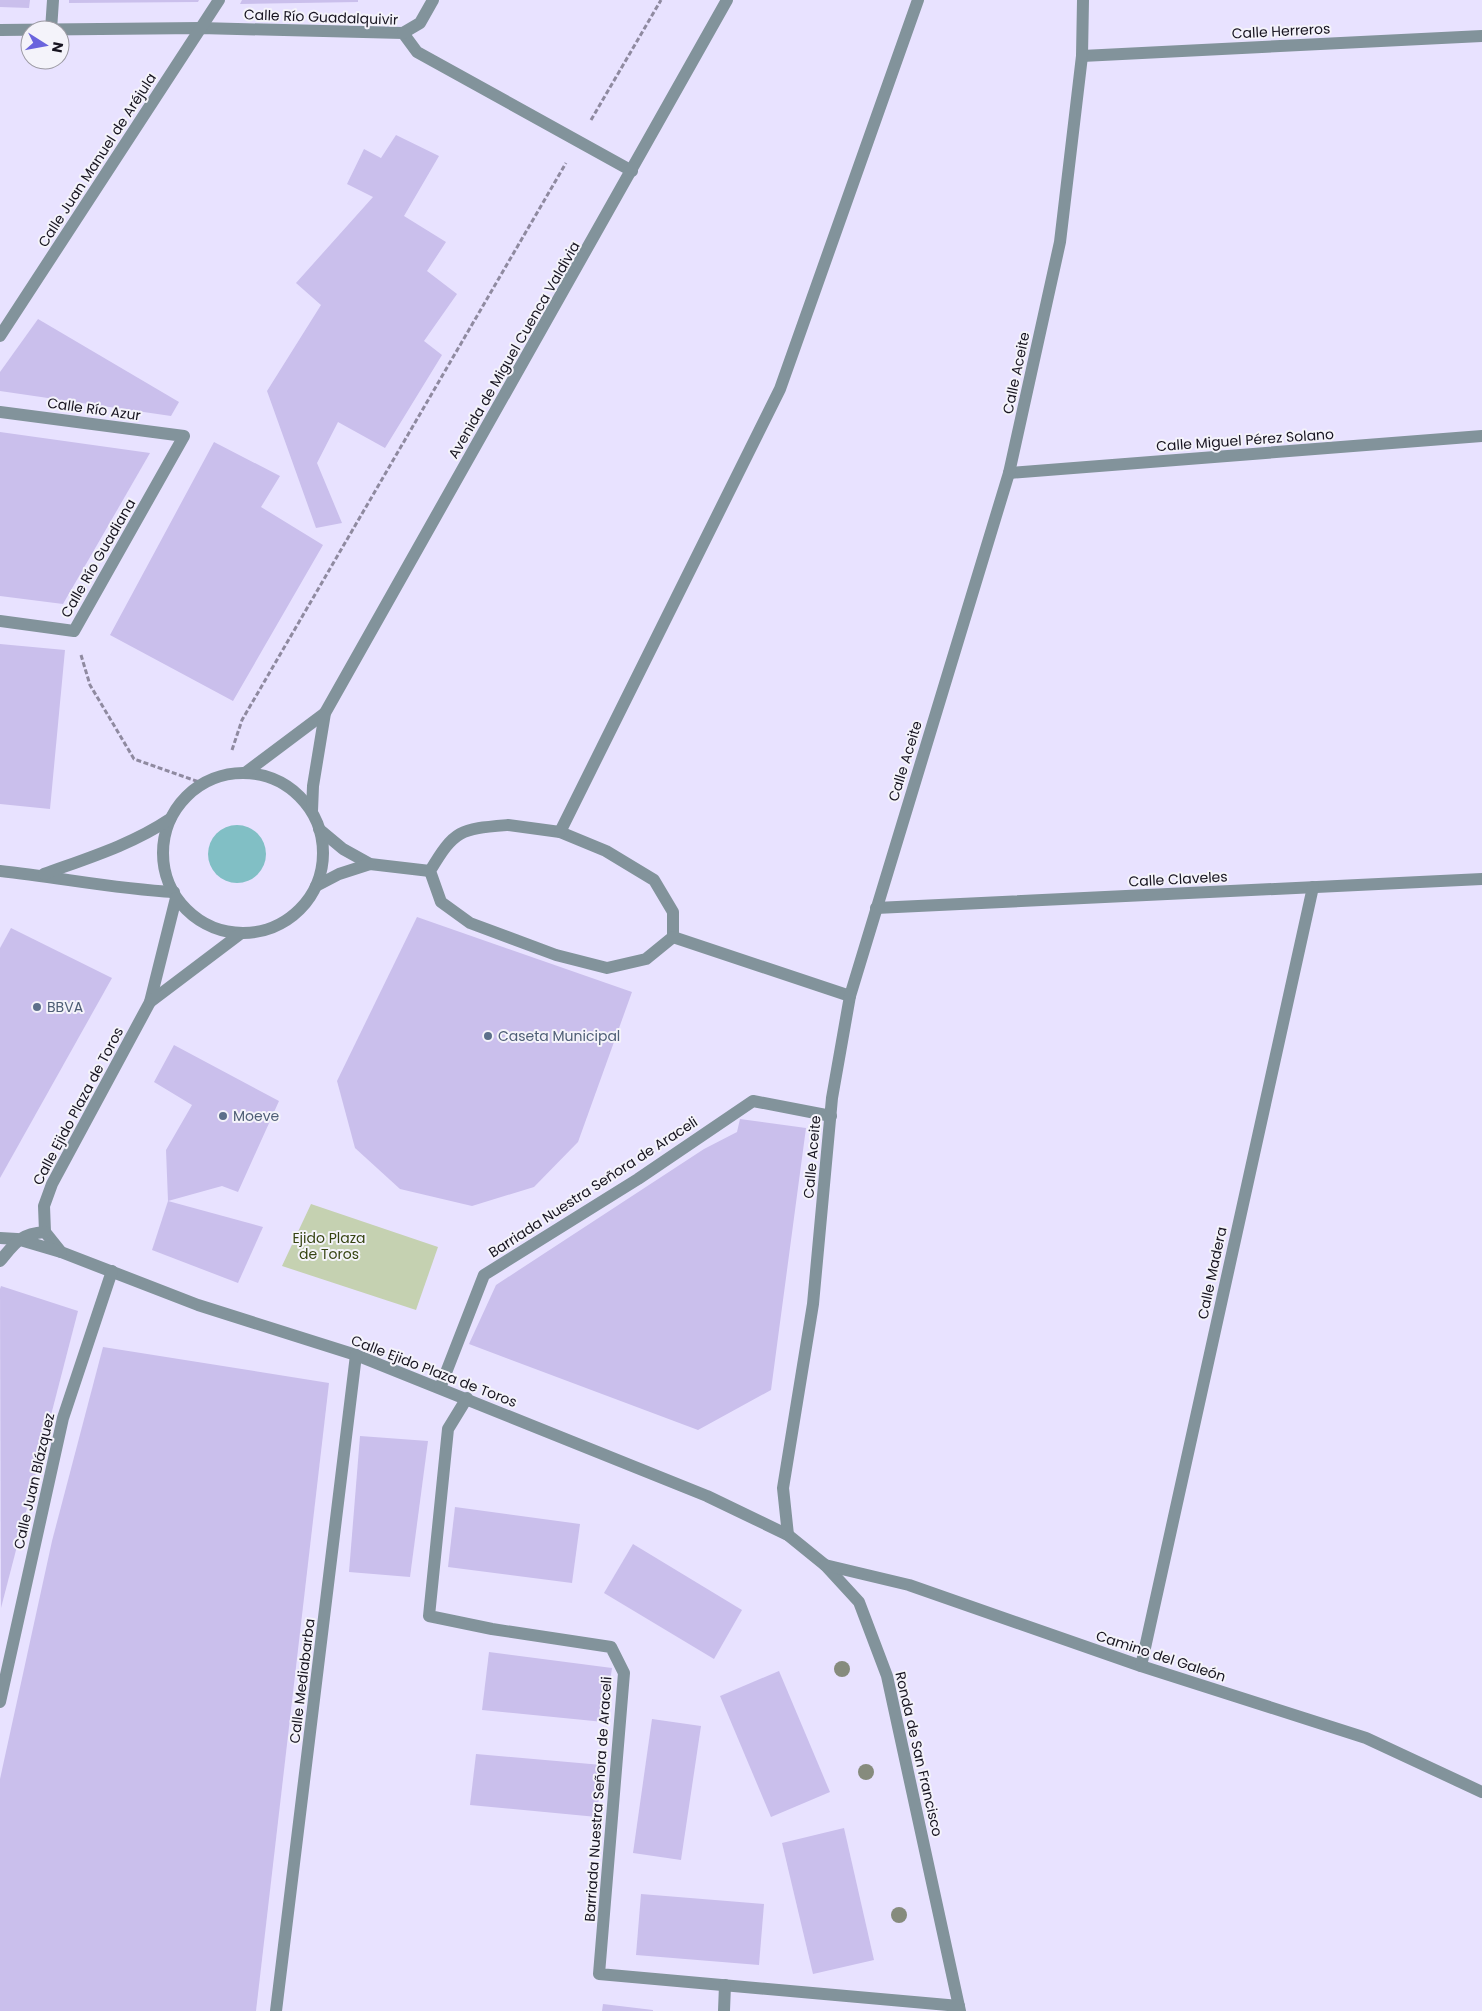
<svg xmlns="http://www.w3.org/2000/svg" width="1482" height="2011" viewBox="0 0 1482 2011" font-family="Poppins,sans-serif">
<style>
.green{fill:#c5d1b1}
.water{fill:#81bfc5}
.building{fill:#cabfec}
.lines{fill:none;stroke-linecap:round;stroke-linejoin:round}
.path{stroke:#8f8aa0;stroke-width:3;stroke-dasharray:5 2.5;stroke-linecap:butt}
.minor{stroke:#82939b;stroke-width:12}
.tree{fill:#868b7d}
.service-dot{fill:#5c6f8a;stroke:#f4f3fa;stroke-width:2}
.labels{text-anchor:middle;stroke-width:4;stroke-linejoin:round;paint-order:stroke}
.street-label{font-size:14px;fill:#171420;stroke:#f4f3fa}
.service-label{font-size:14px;fill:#4e5e75;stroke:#f4f3fa;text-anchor:start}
.park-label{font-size:14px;fill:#364412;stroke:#f4f3fa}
</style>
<rect width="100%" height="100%" fill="#e8e2ff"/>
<polygon class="green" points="311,1204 438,1247 416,1310 282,1266"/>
<circle class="water" cx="237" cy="854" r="29"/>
<g class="building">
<polygon points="0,0 30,0 29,8 0,7"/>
<polygon points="69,0 199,0 198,2 69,3"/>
<polygon points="242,0 358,0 358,2 240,4"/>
<polygon points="396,135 439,156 404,216 446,242 427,271 457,294 424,341 442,355 385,448 338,422 317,463 342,523 316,528 267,391 321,305 296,283 373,197 347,184 364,149 381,158"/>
<polygon points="38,319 179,402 171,416 0,391 0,372"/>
<polygon points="0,432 150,453 63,604 0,596"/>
<polygon points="214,442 280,476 261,507 323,545 233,701 110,635"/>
<polygon points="0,644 65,650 50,809 0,804"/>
<polygon points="417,917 632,992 578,1142 534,1187 472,1206 400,1189 355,1148 337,1081"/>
<polygon points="11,928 112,978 0,1178 0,948"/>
<polygon points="174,1045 279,1101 238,1192 222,1186 168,1201 166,1150 192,1105 154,1082"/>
<polygon points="740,1119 806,1128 771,1390 698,1430 469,1344 496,1285 704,1149 737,1132"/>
<polygon points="168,1201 263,1227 238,1283 152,1250"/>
<polygon points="1,1286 78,1311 1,1608 0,1289"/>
<polygon points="103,1347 329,1383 256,2011 0,2011 0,1779 52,1541"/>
<polygon points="360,1436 428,1441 410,1577 349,1572"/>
<polygon points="455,1507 580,1524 572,1583 448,1567"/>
<polygon points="633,1544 742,1610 714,1659 604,1593"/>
<polygon points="489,1652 612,1668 604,1722 482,1710"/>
<polygon points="779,1671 830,1792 771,1817 720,1696"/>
<polygon points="652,1719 701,1726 681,1860 633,1853"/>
<polygon points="476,1754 602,1765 597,1817 470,1805"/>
<polygon points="844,1828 874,1960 813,1974 782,1843"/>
<polygon points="641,1894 764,1904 759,1965 636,1955"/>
<polygon points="603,2004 653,2010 653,2011 602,2011"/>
</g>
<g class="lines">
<g class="path">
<polyline points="591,120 661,0"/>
<polyline points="81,655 90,685 134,759 202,783"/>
<polyline points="232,750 242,720 566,163"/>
</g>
<g class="minor">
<polyline points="0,30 200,28 403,33 417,52 632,171"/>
<polyline points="51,30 53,0"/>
<polyline points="403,33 420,23 433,0"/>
<polyline points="1082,56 1482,36"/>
<polyline points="0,336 219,0"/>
<polyline points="0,412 184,436 74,631 0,621"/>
<polyline points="1009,473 1482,436"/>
<circle cx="243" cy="853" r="80"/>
<polyline points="245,773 325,713"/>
<polyline points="312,811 313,786 325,713 727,0"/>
<path d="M 508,825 L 560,832 L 606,851 L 654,880 L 673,912 L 673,937 L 646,959 L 607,968 L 556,955 L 470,923 L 441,902 L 430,871 C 455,829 460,829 508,825 Z"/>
<polyline points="319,829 343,849 370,864 430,871"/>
<polyline points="560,832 780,389 918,0"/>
<path d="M 0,871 C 58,877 115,889 174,892"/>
<path d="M 44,874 C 88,858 131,845 170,819"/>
<polyline points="316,886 339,874 370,864"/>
<polyline points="176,898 150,1002 52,1184 44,1206 45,1232 61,1252 198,1305 356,1355 707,1496 788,1535 825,1565 859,1602 887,1676 960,2011"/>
<polyline points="876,908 1482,879"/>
<polyline points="673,937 850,996"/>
<polyline points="150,1002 240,934"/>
<polyline points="0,1238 17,1239 61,1252"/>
<path d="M 0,1261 C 16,1242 20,1234 45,1232"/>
<polyline points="440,1388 484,1275 638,1179 753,1101 831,1116"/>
<polyline points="467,1398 448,1429 429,1616 492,1629 611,1647 624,1673 599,1974 959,2006"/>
<polyline points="788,1535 783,1488 813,1304 832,1098 850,996 1009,473 1060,242 1082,56 1083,0"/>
<polyline points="825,1565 909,1585 1141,1666 1366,1738 1482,1792"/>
<polyline points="1141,1666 1313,887"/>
<polyline points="0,1702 63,1418 112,1271"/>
<polyline points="276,2011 356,1355"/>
<polyline points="724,2011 725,1985"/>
</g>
</g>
<g class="tree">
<circle cx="842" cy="1669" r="8"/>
<circle cx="866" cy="1772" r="8"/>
<circle cx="899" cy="1915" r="8"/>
</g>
<g class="service-dot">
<circle cx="37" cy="1007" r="5"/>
<circle cx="488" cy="1036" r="5"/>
<circle cx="223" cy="1116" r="5"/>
</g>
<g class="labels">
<g class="street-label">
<text transform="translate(321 17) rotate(2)" y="5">Calle Río Guadalquivir</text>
<text transform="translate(1281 31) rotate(-3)" y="5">Calle Herreros</text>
<text transform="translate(97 160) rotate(-57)" y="5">Calle Juan Manuel de Aréjula</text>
<text transform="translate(514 350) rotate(-60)" y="5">Avenida de Miguel Cuenca Valdivia</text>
<text transform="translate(1016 373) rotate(-78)" y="5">Calle Aceite</text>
<text transform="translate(94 409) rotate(8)" y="5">Calle Río Azur</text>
<text transform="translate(1245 440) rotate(-4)" y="5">Calle Miguel Pérez Solano</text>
<text transform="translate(98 558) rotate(-60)" y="5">Calle Río Guadiana</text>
<text transform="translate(905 761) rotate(-73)" y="5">Calle Aceite</text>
<text transform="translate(1178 879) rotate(-3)" y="5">Calle Claveles</text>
<text transform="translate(78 1106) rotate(-62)" y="5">Calle Ejido Plaza de Toros</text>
<text transform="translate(812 1157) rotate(-85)" y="5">Calle Aceite</text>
<text transform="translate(593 1187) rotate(-33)" y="5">Barriada Nuestra Señora de Araceli</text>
<text transform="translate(1212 1273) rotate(-78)" y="5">Calle Madera</text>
<text transform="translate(434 1371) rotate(21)" y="5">Calle Ejido Plaza de Toros</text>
<text transform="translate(34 1481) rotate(-77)" y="5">Calle Juan Blázquez</text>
<text transform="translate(1161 1656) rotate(18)" y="5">Camino del Galeón</text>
<text transform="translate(302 1681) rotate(-83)" y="5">Calle Mediabarba</text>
<text transform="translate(919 1754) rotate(77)" y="5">Ronda de San Francisco</text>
<text transform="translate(598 1799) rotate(-86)" y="5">Barriada Nuestra Señora de Araceli</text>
</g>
<g class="service-label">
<text x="47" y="1012">BBVA</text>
<text x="498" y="1041">Caseta Municipal</text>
<text x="233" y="1121">Moeve</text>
</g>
<g class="park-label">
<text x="329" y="1243">Ejido Plaza<tspan x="329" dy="16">de Toros</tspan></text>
</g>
</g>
<g transform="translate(45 45) rotate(101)"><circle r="24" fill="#f4f3fa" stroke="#9c9aa3"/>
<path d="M0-4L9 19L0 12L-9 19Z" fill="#6a64dd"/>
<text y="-8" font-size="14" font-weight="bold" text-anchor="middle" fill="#171420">N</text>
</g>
</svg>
